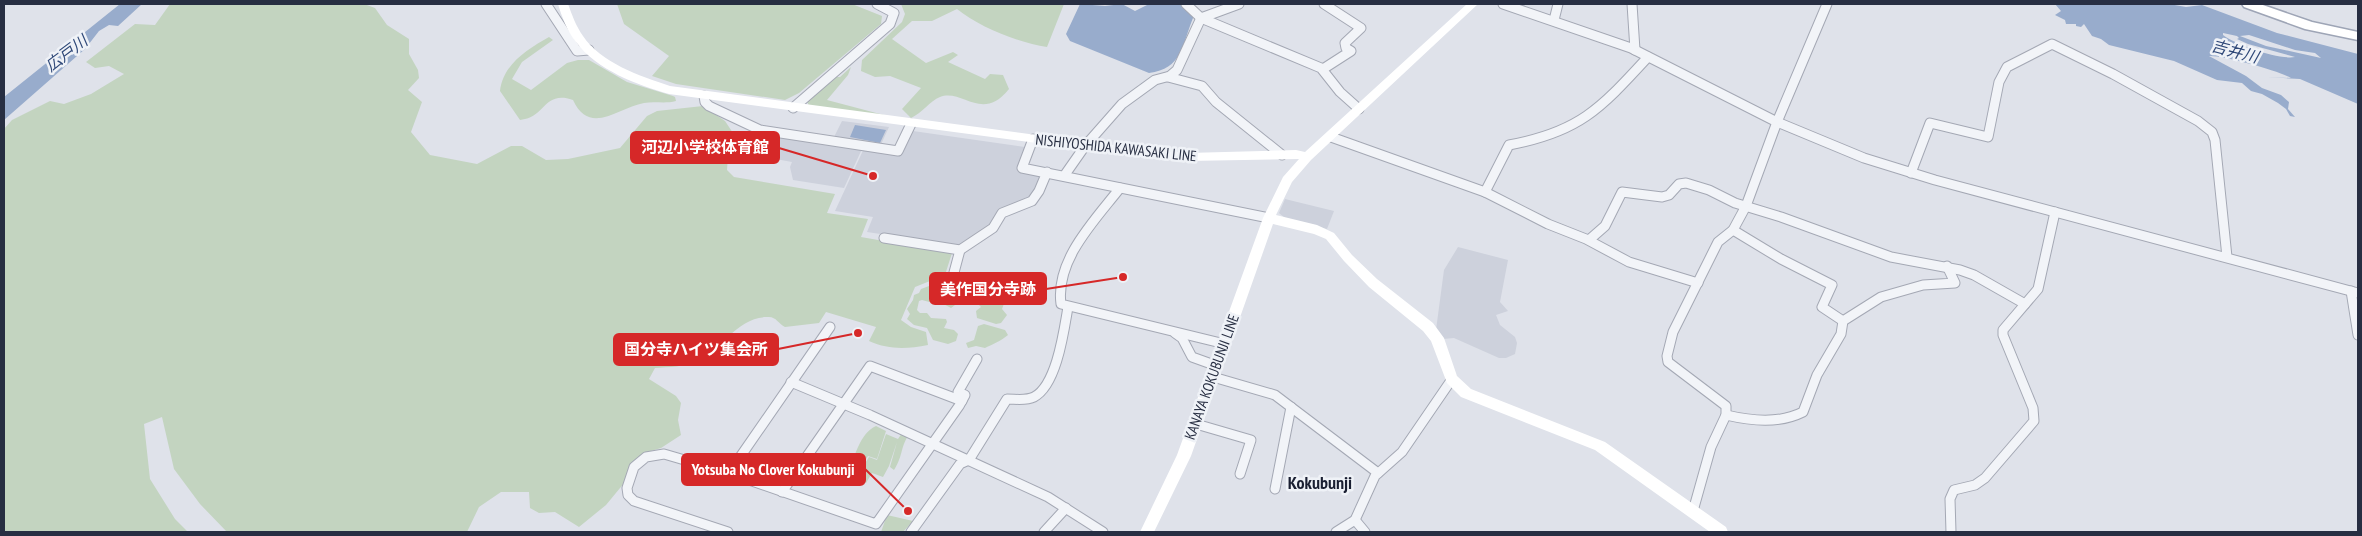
<svg xmlns="http://www.w3.org/2000/svg" width="2362" height="536" viewBox="0 0 2362 536" font-family="'PT Sans Narrow','Noto Sans JP',sans-serif">
<style>
.built{fill:#cdd1dc}
.green{fill:#c3d4c0}
.water{fill:#98accc;fill-rule:evenodd}
.lines{fill:none;stroke-linecap:round;stroke-linejoin:round}
.minor-casing{stroke:#a4a8b4;stroke-width:11}
.primary-casing{stroke:#9ea5b6;stroke-width:3}
.minor{stroke:#f2f4f8;stroke-width:9}
.secondary{fill:#fff;fill-rule:evenodd}
.primary{fill:#fff;fill-rule:evenodd}
.labels{text-anchor:middle;stroke-width:5;stroke-linejoin:round;paint-order:stroke}
.street-label{font-size:15px;fill:#272e42;stroke:#eff2f7}
.water-label{font-size:16px;font-style:italic;fill:#2f4878;stroke:#eff2f7}
.quarter-label{font-size:18px;font-weight:bold;fill:#1a1f32;stroke:#eff2f7}
.leader{fill:none;stroke:#d62828;stroke-width:2}
.callout-dot{fill:#d62828;stroke:#eff2f7;stroke-width:2}
.callout{fill:#d62828;stroke:#d62828;stroke-width:2}
.callout-label{font-size:16px;text-anchor:middle;font-weight:bold;fill:#fff}
</style>
<rect width="100%" height="100%" fill="#dfe2ea"/>
<g class="built">
<polygon points="842,121 889,127 878,151 902,155 913,131 1025,147 1017,171 1041,176 1036,190 1029,199 1003,208 992,228 961,246 867,232 873,217 835,211 866,144 833,139"/>
<polygon points="761,132 862,149 844,188 793,180 790,167 792,162 749,154"/>
<polygon points="1285,199 1334,211 1327,229 1285,218 1279,213"/>
<polygon points="1458,247 1508,260 1500,302 1508,311 1496,315 1500,325 1515,337 1517,343 1515,354 1506,358 1499,358 1454,338 1443,339 1436,330 1444,270"/>
</g>
<g class="green">
<path d="M 170,4 L 364,4 L 375,8 L 387,25 L 409,39 L 409,54 L 418,70 L 419,78 L 408,90 L 422,102 L 411,132 L 430,155 L 477,164 L 511,146 L 522,146 L 546,160 L 568,159 L 620,148 L 647,116 L 657,111 L 703,106 L 725,121 L 735,136 L 735,142 L 728,155 L 727,170 L 734,177 L 835,194 L 827,213 L 868,219 L 861,237 L 952,253 L 945,275 L 915,287 L 901,320 L 911,327 L 926,332 L 928,345 C 907,349 889,350 869,341 L 876,327 L 826,312 L 819,323 L 785,327 C 779,324 776,317 769,317 C 738,316 722,349 697,361 C 685,367 668,367 655,368 L 649,379 L 676,396 L 681,403 L 678,420 L 681,435 L 661,448 L 644,453 L 632,463 L 625,482 L 606,505 L 579,527 L 555,512 L 539,513 L 530,508 L 529,492 L 501,492 L 479,507 L 467,532 L 227,532 L 200,504 L 174,469 L 162,417 L 144,424 L 150,479 L 175,519 L 188,532 L 4,532 L 4,129 L 12,120 L 50,101 L 64,104 L 91,94 L 124,74 L 109,66 L 95,68 L 86,62 L 135,24 L 155,25 Z"/>
<polygon points="617,4 852,4 882,16 881,24 799,93 785,100 676,84 652,76 669,56 624,24"/>
<path d="M 901,4 L 1064,4 L 1047,47 C 1019,43 979,27 957,9 L 932,21 L 912,21 L 892,39 L 926,63 L 953,52 L 958,55 L 948,62 L 985,79 L 990,74 L 1003,75 L 1009,89 C 982,123 962,88 940,97 C 930,101 922,113 911,118 L 902,109 L 921,88 L 890,76 L 875,77 L 861,71 L 862,60 L 902,22 L 905,14 Z"/>
<path d="M 549,37 L 553,40 L 522,62 L 512,79 L 531,90 L 567,63 L 578,60 L 589,60 L 627,82 L 673,96 L 675,97 L 676,101 C 665,104 655,101 644,103 C 619,107 590,137 573,100 C 543,90 546,118 520,120 L 500,91 C 503,64 528,49 549,37 Z"/>
<polygon points="851,67 848,75 827,100 899,119 809,106 807,101 835,77 840,77"/>
<polygon points="937,283 947,284 948,290 959,298 959,302 951,308 938,301 933,303 922,300 919,301 917,310 920,313 927,313 931,318 946,319 947,322 944,328 954,330 958,334 956,341 948,344 933,340 927,328 914,325 907,319 910,314 907,309 913,300 914,295 919,293 921,289"/>
<path d="M 975,286 C 986,297 996,293 1005,301 L 1002,309 L 1007,315 L 1001,323 L 996,324 L 977,318 L 976,311 L 981,307 L 977,303 L 978,299 L 968,290 L 970,287 Z"/>
<path d="M 984,324 L 1005,330 L 1008,335 C 1001,341 993,344 985,348 L 976,346 L 968,348 L 966,343 L 974,340 L 978,326 Z"/>
<path d="M 876,426 L 886,431 L 877,459 L 868,456 L 854,478 L 849,475 C 853,459 860,433 876,426 Z"/>
<path d="M 902,433 L 908,436 C 900,449 903,456 894,470 L 890,467 L 897,442 L 889,466 L 883,477 L 872,473 L 866,483 L 856,478 L 869,457 L 877,460 L 886,434 L 898,439 Z"/>
<polygon points="887,515 913,521 903,532 881,532"/>
</g>
<g class="water">
<polygon points="120,4 142,4 118,26 109,25 99,31 85,49 4,120 4,97"/>
<path d="M 1080,4 L 1105,6 L 1122,4 L 1135,11 L 1149,4 L 1182,4 L 1193,15 L 1193,18 C 1182,45 1182,69 1149,73 L 1070,41 L 1066,34 Z"/>
<path d="M 2055,4 L 2169,4 L 2186,7 L 2202,5 L 2277,33 L 2358,54 L 2358,104 L 2300,79 L 2266,77 L 2291,78 C 2280,71 2222,55 2209,56 L 2246,76 L 2262,88 L 2281,95 L 2289,102 L 2288,109 L 2295,117 L 2290,116 L 2286,109 L 2278,103 L 2262,94 L 2251,91 L 2242,83 L 2217,80 L 2174,61 L 2109,45 L 2101,39 L 2092,36 L 2084,24 L 2081,27 L 2076,26 L 2076,24 L 2066,24 L 2065,20 L 2055,15 L 2061,11 ZM 2223,33 L 2237,36 L 2239,38 L 2237,39 L 2248,44 L 2295,57 C 2279,60 2236,45 2223,35 ZM 2249,35 L 2295,50 L 2315,53 L 2321,58 L 2266,46 L 2240,36 Z"/>
<polygon points="855,125 886,130 880,143 850,137"/>
</g>
<g class="lines">
<defs>
<g id="minor">
<polyline points="546,4 577,51 589,50"/>
<polyline points="1186,4 1201,18 1321,68 1340,92 1359,109"/>
<polyline points="1503,4 1631,48 1777,122 1864,158 1935,180 2358,293"/>
<polyline points="1632,4 1635,50"/>
<polyline points="1554,20 1558,4"/>
<polyline points="1323,69 1351,51 1346,48 1345,43 1361,28 1324,4"/>
<polyline points="1168,77 1202,86 1216,102 1282,155"/>
<polyline points="704,96 705,102 709,106 760,130 898,151 911,124"/>
<polyline points="793,108 890,24 894,13 877,4"/>
<polyline points="1331,137 1485,192 1548,224 1586,239 1629,262 1698,283"/>
<polyline points="1033,139 1022,168 1269,218"/>
<polyline points="1911,173 1930,123 1988,137 1999,82 2007,67 2052,44 2113,74 2198,121 2212,132 2215,140 2227,257"/>
<polyline points="1064,176 1085,146 1122,104 1155,80 1170,76 1177,70 1201,18 1239,4"/>
<path d="M 1120,188 C 1095,220 1055,260 1061,304 L 1225,344"/>
<path d="M 1485,192 L 1509,145 C 1580,132 1601,108 1648,57"/>
<polyline points="1733,230 1781,259 1832,285 1822,307 1843,321"/>
<polyline points="884,238 960,250 993,228 1002,213 1032,201 1039,191 1047,172"/>
<polyline points="1589,240 1605,226 1622,192 1662,197 1669,195 1679,184 1686,183 1709,190 1735,203 1781,217 1891,257 1960,270 1974,275 2025,304"/>
<polyline points="2351,291 2358,335"/>
<polyline points="958,294 952,280 960,250"/>
<polyline points="1175,333 1182,338 1192,357 1217,366"/>
<polyline points="1213,377 1275,395 1378,473"/>
<polyline points="791,382 870,415 1048,497 1103,532"/>
<path d="M 1726,415 C 1752,421 1779,424 1803,412 L 1817,375 L 1841,334 L 1843,321 L 1881,297 L 1923,285 L 1955,283 L 1947,266"/>
<polyline points="1196,424 1251,440 1240,474"/>
<polyline points="729,473 830,327"/>
<polyline points="1275,489 1291,407"/>
<polyline points="782,492 870,366 962,401"/>
<polyline points="1693,511 1711,447 1726,415 1726,406 1668,362 1667,356 1673,332 1718,242 1733,230 1746,206 1777,122 1827,4"/>
<polyline points="1355,520 1365,532"/>
<polyline points="728,532 634,501 628,495 627,488 634,467 646,457 664,454 729,473 876,524 959,406 965,395 958,392 977,359"/>
<path d="M 911,532 L 960,464 L 969,460 L 1007,399 C 1016,399 1026,401 1034,397 C 1057,385 1064,330 1068,307"/>
<polyline points="1044,532 1066,508"/>
<polyline points="1336,532 1355,520 1375,476 1402,452 1452,379"/>
<polyline points="1951,532 1950,499 1954,490 1975,485 1985,478 2034,421 2033,408 2003,335 2003,330 2038,289 2055,212"/>
</g>
<polygon id="primary" points="2242,4 2260,4 2312,22 2358,32 2358,40 2305,29 2244,7"/>
</defs>
<use href="#minor" class="minor-casing"/>
<use href="#primary" class="primary-casing"/>
<use href="#minor" class="minor"/>
<path class="secondary" d="M 558,4 L 568,4 C 572,15 576,26 583,36 C 601,63 640,76 670,86 L 1149,150 L 1187,153 L 1296,150 L 1305,152 L 1467,4 L 1478,4 L 1311,160 L 1292,182 L 1276,215 L 1317,225 L 1334,233 L 1352,255 L 1377,279 L 1433,323 L 1444,338 L 1457,376 L 1471,389 L 1605,442 L 1726,527 L 1728,532 L 1710,532 L 1595,450 L 1461,397 L 1447,383 L 1431,341 L 1423,331 L 1369,287 L 1344,261 L 1326,239 L 1314,234 L 1273,224 L 1191,456 L 1154,532 L 1140,532 L 1177,455 L 1263,218 L 1283,177 L 1299,159 L 1187,161 L 1149,158 L 669,94 C 637,85 597,70 576,42 C 567,31 562,17 558,4 Z"/>
<use href="#primary" class="primary"/>
</g>
<g class="labels">
<g class="street-label">
<text transform="translate(1116 148) rotate(6)" y="5">NISHIYOSHIDA KAWASAKI LINE</text>
<text transform="translate(1212 377) rotate(-70)" y="5">KANAYA KOKUBUNJI LINE</text>
</g>
<g class="water-label">
<text transform="translate(2235 51) rotate(15)" y="6">吉井川</text>
<text transform="translate(66 53) rotate(-37)" y="6">広戸川</text>
</g>
<g class="quarter-label">
<text x="1320" y="489">Kokubunji</text>
</g>
</g>
<path class="leader" d="M873 176L779 148M1123 277L1046 289M858 333L778 349M908 511L865 469"/>
<g class="callout-dot">
<circle cx="873" cy="176" r="5"/>
<circle cx="1123" cy="277" r="5"/>
<circle cx="858" cy="333" r="5"/>
<circle cx="908" cy="511" r="5"/>
</g>
<g class="callout">
<rect x="631" y="132" width="148" height="31" rx="5"/>
<rect x="930" y="273" width="116" height="31" rx="5"/>
<rect x="614" y="334" width="164" height="31" rx="5"/>
<rect x="682" y="454" width="183" height="31" rx="5"/>
</g>
<g class="callout-label">
<text x="705" y="153">河辺小学校体育館</text>
<text x="988" y="295">美作国分寺跡</text>
<text x="696" y="355">国分寺ハイツ集会所</text>
<text x="773" y="475">Yotsuba No Clover Kokubunji</text>
</g>
<rect width="2362" height="536" fill="none" stroke="#272e42" stroke-width="10"/>
</svg>
